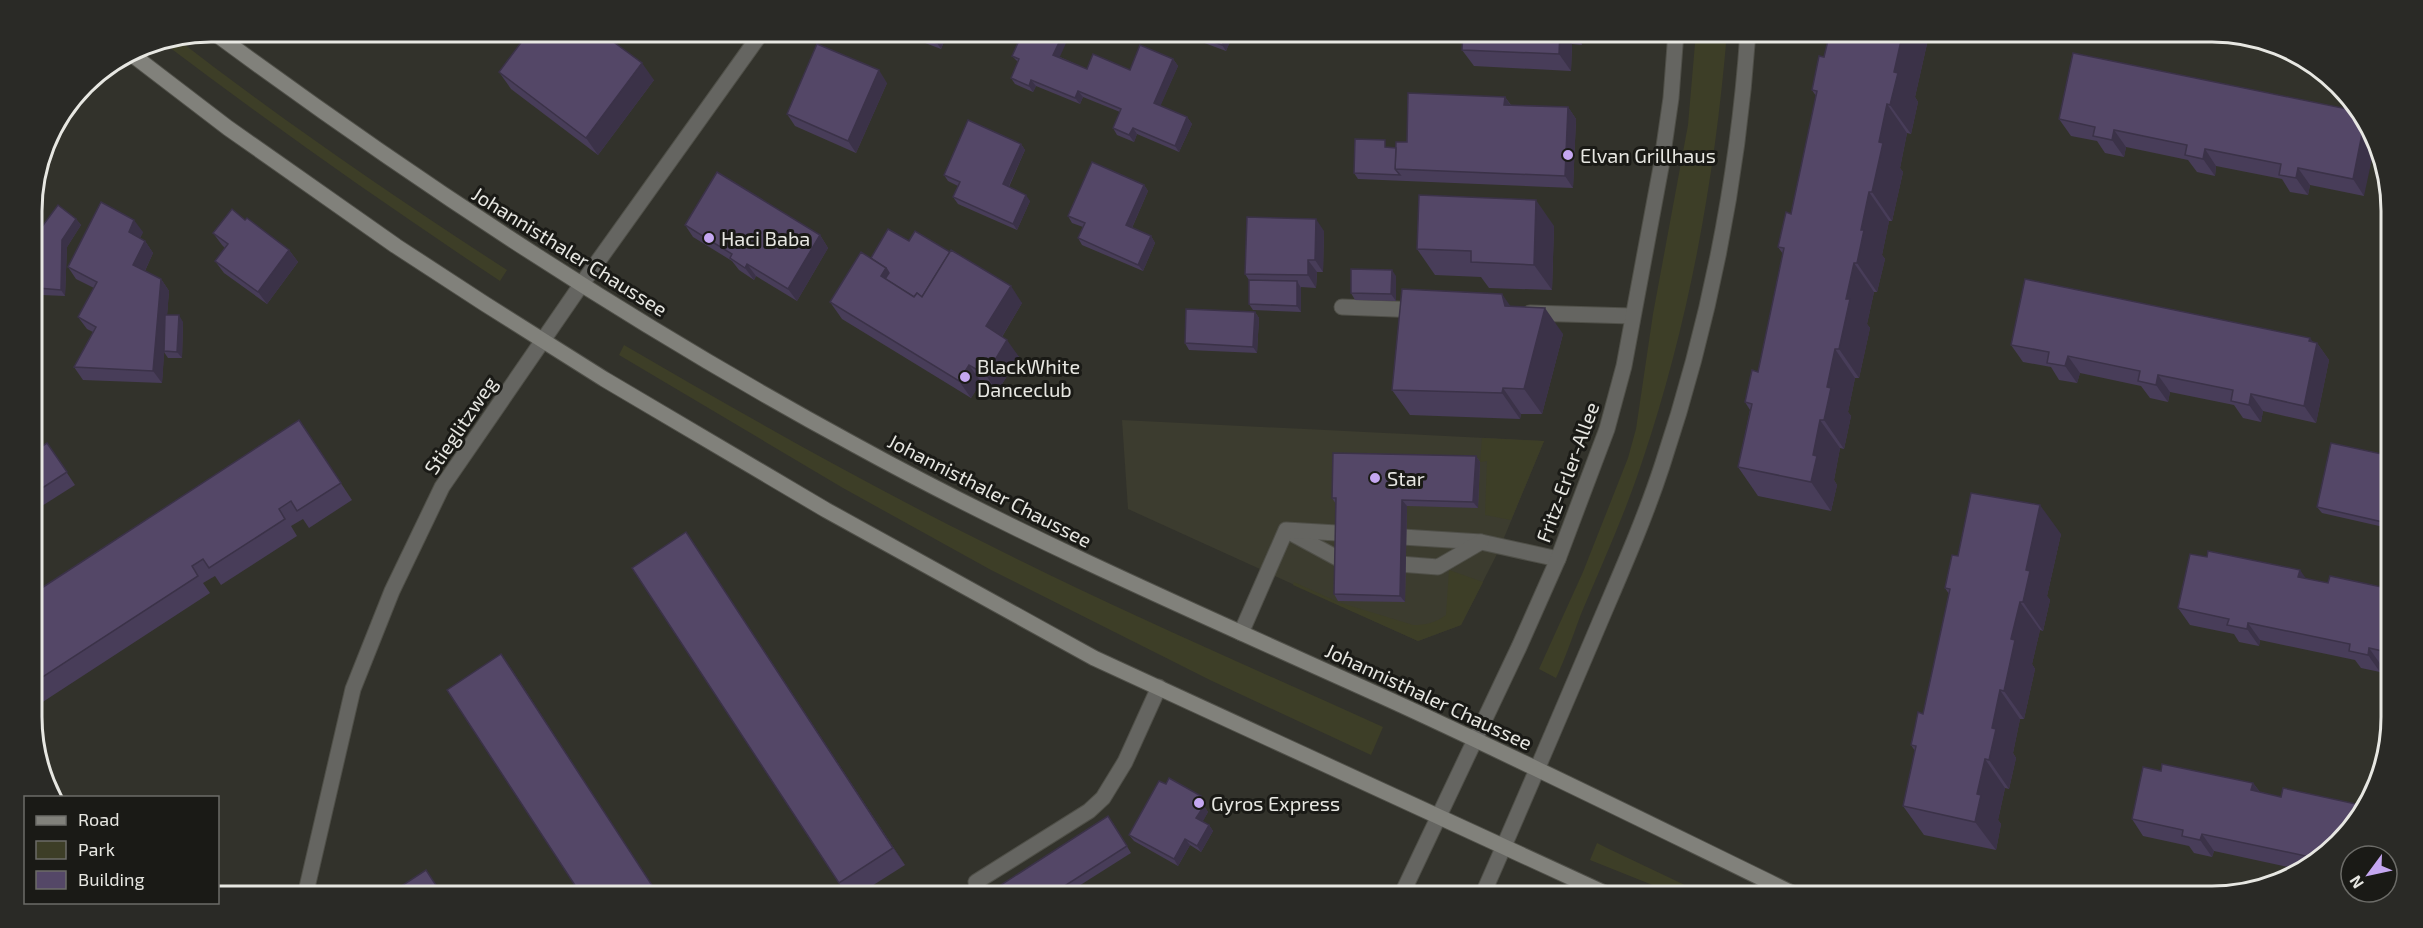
<svg xmlns="http://www.w3.org/2000/svg" width="2423" height="928" viewBox="0 0 2423 928" font-family="'Exo 2',sans-serif">
<style>
.built{fill:#3c3c2f}
.green{fill:#3d3e27}
.lines{fill:none;stroke-linecap:round;stroke-linejoin:round}
.service-casing{stroke:#4f4f48;stroke-width:17}
.minor-casing{stroke:#4f4f48;stroke-width:17}
.tertiary-casing{stroke:#4f4f48;stroke-width:17}
.secondary-casing{stroke:#4f4f48;stroke-width:17}
.service{stroke:#656561;stroke-width:15}
.minor{stroke:#656561;stroke-width:15}
.tertiary{stroke:#656561;stroke-width:15}
.secondary{stroke:#81817b;stroke-width:15}
.wall{fill:#483d59}
.shaded-wall{fill:#3b3248}
.building{fill:#544767;stroke:#3b3248;stroke-width:1.5}
.poi-dot{fill:#c5a7f1;stroke:#1a1a16;stroke-width:2}
.labels{text-anchor:middle;dominant-baseline:central;stroke-width:6;stroke-linejoin:round;paint-order:stroke}
.poi-label{font-size:20px;fill:#e7e7e2;stroke:#1a1a16;text-anchor:start}
.street-label{font-size:20px;fill:#e7e7e2;stroke:#1a1a16}
.rim{fill:none;stroke:#e7e7e2;stroke-width:3}
</style>
<rect width="100%" height="100%" fill="#32322b"/>
<!-- built -->
<polygon class="built" points="1122,420 1544,441 1499,550 1461,625 1418,641 1128,509"/>
<!-- green -->
<g class="green">
<path d="M1696 32H1727C1715 178 1689 323 1642 462 1625 514 1602 564 1581 614 1573 635 1566 657 1556 678L1539 669 1583 572 1628 458 1636 429 1653 314 1688 125Z"/>
<path d="M176 38C283 121 394 197 507 270L500 281C384 204 272 125 161 41Z"/>
<path d="M624 345C741 413 858 480 979 540 1111 607 1248 666 1383 727L1371 755 1210 680 991 570 843 488 619 355Z"/>
<polygon points="1482,438 1544,441 1511,520 1485,515 1487,461 1480,462"/>
<path d="M1449 570 1483 582 1461 625 1418 641 1293 585 1294 582 1338 602 1413 625C1426 625 1435 623 1446 615Z"/>
<polygon points="1597,843 1609,849 1708,896 1680,896 1590,860"/>
</g>
<g class="lines">
<defs>
<g id="service">
<polyline points="1342,307 1420,310"/>
<polyline points="1530,313 1632,316"/>
<polyline points="1291,533 1339,559 1353,561"/>
<polyline points="1387,536 1481,542 1558,559"/>
<polyline points="1386,563 1438,567 1481,542"/>
<polyline points="1241,633 1286,530 1354,534"/>
<polyline points="976,882 1089,811 1103,798 1125,762 1159,687"/>
</g>
<polyline id="minor" points="305,896 353,689 392,591 442,487 581,285 762,32"/>
<g id="tertiary">
<polyline points="1401,896 1519,647 1558,559 1607,429 1624,366 1661,167 1671,98 1676,32"/>
<path d="M1482 896C1520 810 1557 723 1594 636 1618 579 1643 524 1662 466 1709 325 1738 179 1748 32"/>
</g>
<g id="secondary">
<path d="M213 32C418 183 630 323 855 445 1028 540 1209 618 1388 699 1526 762 1662 830 1798 896"/>
<polyline points="130,53 228,128 396,246 485,304 604,379 826,510 1094,658 1611,896"/>
</g>
</defs>
<!-- service casing -->
<use href="#service" class="service-casing"/>
<!-- minor casing -->
<use href="#minor" class="minor-casing"/>
<!-- tertiary casing -->
<use href="#tertiary" class="tertiary-casing"/>
<!-- secondary casing -->
<use href="#secondary" class="secondary-casing"/>
<!-- service -->
<use href="#service" class="service"/>
<!-- minor -->
<use href="#minor" class="minor"/>
<!-- tertiary -->
<use href="#tertiary" class="tertiary"/>
<!-- secondary -->
<use href="#secondary" class="secondary"/>
</g>
<!-- wall -->
<g class="wall">
<polygon points="469,32 483,32 478,38"/>
<polygon points="896,32 948,32 941,49"/>
<polygon points="1175,32 1234,32 1226,51"/>
<polygon points="1463,32 1582,32 1582,45 1572,44 1571,71 1474,66 1462,50"/>
<polygon points="1903,32 1926,32 1929,35 1915,97 1918,102 1911,134 1907,133 1900,168 1903,172 1892,221 1889,221 1882,255 1885,259 1877,292 1874,292 1867,324 1870,328 1859,378 1855,378 1848,412 1851,416 1844,449 1840,448 1834,480 1837,485 1831,511 1758,496 1738,467 1750,410 1745,402 1758,372 1783,254 1778,247 1791,214 1816,96 1812,90"/>
<polygon points="1012,56 1060,57 1087,69 1130,70 1173,59 1178,66 1160,106 1187,117 1192,124 1179,152 1137,134 1134,142 1117,135 1113,128 1120,112 1083,97 1080,104 1036,86 1033,92 1015,84 1011,78 1018,62"/>
<polygon points="499,72 654,80 598,155 511,89"/>
<polygon points="887,83 856,153 795,126 787,114"/>
<polygon points="1505,97 1511,105 1568,107 1576,119 1573,188 1358,179 1354,173 1389,147 1396,148"/>
<polygon points="2357,111 2360,115 2364,196 2310,185 2308,195 2290,192 2282,179 2216,166 2215,176 2197,172 2188,160 2126,147 2124,157 2105,153 2097,141 2071,136 2059,119"/>
<polygon points="1021,144 1025,150 1009,187 1030,201 1017,230 958,204 953,197 958,186 948,181 944,175"/>
<polygon points="1144,185 1148,191 1132,228 1151,236 1155,243 1143,271 1082,245 1078,238 1083,227 1072,223 1068,216"/>
<polygon points="76,219 81,225 67,247 65,296 42,295 38,288"/>
<polygon points="245,220 289,250 298,262 267,304 224,273 215,261 225,248 222,245 213,233"/>
<polygon points="685,225 820,235 828,248 797,301 756,276 754,280 739,270 732,261 693,237"/>
<polygon points="1554,226 1552,290 1489,288 1481,277 1435,275 1417,249"/>
<polygon points="1324,231 1323,272 1317,272 1316,288 1301,287 1301,312 1253,310 1249,304 1249,280 1245,274"/>
<polygon points="143,232 140,238 145,241 153,253 145,271 161,279 169,291 167,315 183,322 182,358 168,358 164,352 162,383 83,380 74,367 93,332 87,329 78,317 94,288 76,279 68,267"/>
<polygon points="909,241 1022,303 1002,337 1019,357 997,392 981,382 971,398 842,319 830,302 871,258"/>
<polygon points="1396,276 1396,301 1355,300 1351,293"/>
<polygon points="1511,306 1563,334 1542,414 1521,414 1520,419 1410,415 1392,390"/>
<polygon points="1255,312 1259,318 1257,353 1189,350 1185,343"/>
<polygon points="2313,342 2317,343 2329,360 2316,423 2263,411 2261,422 2243,418 2234,405 2170,392 2168,402 2150,398 2141,386 2080,373 2077,383 2059,380 2051,367 2023,362 2011,345"/>
<polygon points="299,420 352,500 309,528 303,519 291,526 297,536 221,585 215,576 203,583 210,593 35,707 34,593"/>
<polygon points="47,443 75,485 34,511 33,452"/>
<polygon points="1476,456 1480,462 1478,508 1407,506 1405,602 1338,601 1334,594 1336,504 1332,498"/>
<polygon points="2391,456 2391,513 2388,528 2322,513 2317,507"/>
<polygon points="686,532 905,865 856,896 848,896 839,883"/>
<polygon points="2061,534 2047,596 2050,600 2043,631 2040,630 2032,664 2035,669 2024,719 2020,719 2013,753 2016,758 2009,789 2005,788 1998,820 2001,824 1996,850 1924,835 1903,806 1915,751 1911,745 1923,714 1949,594 1945,588 1958,556"/>
<polygon points="2306,579 2328,583 2391,589 2391,668 2381,665 2380,672 2361,668 2355,660 2260,640 2259,646 2239,642 2234,634 2190,625 2178,608"/>
<polygon points="2161,771 2253,783 2260,792 2281,797 2321,860 2302,870 2214,851 2212,857 2194,853 2189,846 2143,836 2132,819"/>
<polygon points="1166,784 1201,796 1206,802 1204,806 1208,812 1202,822 1209,825 1213,831 1201,852 1190,845 1178,866 1134,841 1129,835"/>
<polygon points="1113,823 1131,853 1063,896 993,896"/>
</g>
<!-- shaded-wall -->
<g class="shaded-wall">
<polygon points="474,32 483,32 478,38"/>
<polygon points="941,32 948,32 941,49 937,43"/>
<polygon points="1064,32 1071,32 1058,61 1053,55"/>
<polygon points="1227,32 1234,32 1226,51 1222,45"/>
<polygon points="1560,32 1564,32 1572,44 1571,71 1559,54"/>
<polygon points="1573,32 1582,32 1582,45"/>
<polygon points="1903,32 1926,32 1929,35 1915,97 1918,102 1911,134 1890,105 1894,72"/>
<polygon points="1173,59 1178,66 1159,109 1154,103"/>
<polygon points="642,63 654,80 598,155 586,138"/>
<polygon points="879,70 887,83 856,153 848,141"/>
<polygon points="1031,80 1036,86 1033,92 1029,86"/>
<polygon points="1078,91 1083,97 1080,104 1075,98"/>
<polygon points="1505,97 1513,109 1504,105"/>
<polygon points="1887,104 1907,133 1900,168 1903,172 1892,221 1872,192 1879,142"/>
<polygon points="1568,107 1576,119 1573,188 1565,176"/>
<polygon points="2357,111 2364,121 2365,119 2373,132 2376,140 2364,196 2353,179"/>
<polygon points="1187,117 1192,124 1179,152 1175,146"/>
<polygon points="1133,128 1137,134 1134,142 1129,135"/>
<polygon points="2114,130 2126,147 2124,157 2112,140"/>
<polygon points="1021,144 1025,150 1007,190 1003,184"/>
<polygon points="2205,149 2216,166 2215,176 2203,159"/>
<polygon points="2298,168 2310,185 2308,195 2296,178"/>
<polygon points="1144,185 1148,191 1130,232 1126,225"/>
<polygon points="1869,192 1889,221 1882,255 1885,259 1877,292 1857,263 1861,230"/>
<polygon points="1026,195 1030,201 1017,230 1013,224"/>
<polygon points="1536,200 1554,226 1552,290 1534,265"/>
<polygon points="76,219 81,225 67,247 65,296 61,290 62,240"/>
<polygon points="1316,219 1324,231 1323,272 1315,260"/>
<polygon points="134,220 143,232 137,244 129,232"/>
<polygon points="820,235 828,248 797,301 788,289"/>
<polygon points="1151,236 1155,243 1143,271 1138,265"/>
<polygon points="145,241 153,253 142,277 133,265"/>
<polygon points="289,250 298,262 267,304 258,292"/>
<polygon points="1308,260 1317,272 1316,288 1308,275"/>
<polygon points="1854,263 1874,292 1867,324 1870,328 1859,378 1839,349 1846,299"/>
<polygon points="747,264 756,276 754,280 745,268"/>
<polygon points="886,268 897,285 881,276"/>
<polygon points="1392,270 1396,276 1396,301 1391,294"/>
<polygon points="161,279 169,291 162,383 153,371"/>
<polygon points="1297,281 1301,288 1301,312 1297,306"/>
<polygon points="1011,286 1022,303 998,343 986,326"/>
<polygon points="1502,294 1520,320 1505,306"/>
<polygon points="1545,308 1563,334 1542,414 1524,389"/>
<polygon points="1255,312 1259,318 1257,353 1253,347"/>
<polygon points="179,315 183,322 182,358 177,352"/>
<polygon points="2310,338 2317,347 2317,343 2329,360 2316,423 2304,406"/>
<polygon points="1007,340 1019,357 997,392 986,375"/>
<polygon points="1835,349 1855,378 1848,412 1851,416 1844,449 1824,420 1827,387"/>
<polygon points="2068,356 2080,373 2077,383 2065,366"/>
<polygon points="969,365 981,382 971,398 959,381"/>
<polygon points="2158,375 2170,392 2168,402 2156,385"/>
<polygon points="1503,388 1521,414 1520,419 1502,393"/>
<polygon points="2251,394 2263,411 2261,422 2249,405"/>
<polygon points="1820,420 1840,448 1834,480 1837,485 1831,511 1811,482 1813,455"/>
<polygon points="1476,456 1480,462 1478,508 1473,502"/>
<polygon points="2391,488 2391,513 2388,528 2383,522"/>
<polygon points="1402,500 1407,506 1405,602 1400,596"/>
<polygon points="2040,505 2061,534 2047,596 2050,600 2043,631 2023,602 2026,570"/>
<polygon points="686,532 697,549 905,865 893,848"/>
<polygon points="2300,570 2312,587 2298,577"/>
<polygon points="2020,602 2040,630 2032,664 2035,669 2024,719 2004,691 2011,639"/>
<polygon points="2248,623 2260,640 2259,646 2247,629"/>
<polygon points="2369,648 2381,665 2380,672 2368,655"/>
<polygon points="501,654 513,671 659,896"/>
<polygon points="2000,690 2020,719 2013,753 2016,758 2009,789 1989,760 1992,728"/>
<polygon points="1985,759 2005,788 1998,820 2001,824 1996,850 1975,822 1977,794"/>
<polygon points="2253,783 2265,799 2251,790"/>
<polygon points="1201,796 1206,802 1204,806 1208,812 1201,825 1196,818 1198,802"/>
<polygon points="1209,825 1213,831 1201,852 1197,846"/>
<polygon points="2202,834 2214,851 2212,857 2200,840"/>
<polygon points="1185,839 1190,845 1178,866 1174,859"/>
</g>
<!-- building -->
<g class="building">
<polygon points="529,32 600,32 642,63 586,138 499,72"/>
<polygon points="908,32 941,32 937,43"/>
<polygon points="1023,32 1064,32 1053,55 1087,69 1093,54 1130,70 1140,45 1173,59 1154,103 1187,117 1175,146 1133,128 1129,135 1113,128 1121,109 1078,91 1075,98 1031,80 1029,86 1011,78 1019,59 1012,56"/>
<polygon points="1187,32 1227,32 1222,45"/>
<polygon points="1463,32 1560,32 1559,54 1462,50"/>
<polygon points="1830,32 1903,32 1894,72 1898,73 1890,105 1887,104 1879,142 1883,143 1872,192 1869,192 1861,230 1864,230 1857,263 1854,263 1846,299 1850,299 1839,349 1835,349 1827,387 1831,388 1824,420 1820,420 1813,455 1817,456 1811,482 1738,467 1752,404 1745,402 1752,370 1758,372 1784,248 1778,247 1786,212 1791,214 1817,91 1812,90 1819,56 1824,57"/>
<polygon points="817,44 879,70 848,141 787,114"/>
<polygon points="2073,53 2357,111 2357,114 2362,115 2365,119 2353,179 2298,168 2296,178 2279,175 2281,164 2205,149 2203,159 2185,155 2187,145 2114,130 2112,140 2093,136 2095,127 2059,119"/>
<polygon points="1408,93 1505,97 1504,105 1568,107 1565,176 1395,169 1396,142 1407,142"/>
<polygon points="968,120 1021,144 1003,184 1026,195 1013,224 953,197 960,182 944,175"/>
<polygon points="1355,139 1385,140 1385,147 1396,148 1395,169 1400,175 1354,173"/>
<polygon points="1092,162 1144,185 1126,225 1151,236 1138,265 1078,238 1085,223 1068,216"/>
<polygon points="717,172 820,235 788,289 747,264 745,268 730,258 732,254 685,225"/>
<polygon points="1419,195 1536,200 1534,265 1471,262 1471,251 1417,249"/>
<polygon points="101,202 134,220 129,232 145,241 133,265 161,279 153,371 74,367 96,327 78,317 97,282 68,267"/>
<polygon points="58,205 76,219 62,240 61,290 38,288 41,228"/>
<polygon points="232,209 245,220 247,218 289,250 258,292 215,261 228,244 213,233"/>
<polygon points="1247,217 1316,219 1315,260 1308,260 1308,275 1245,274"/>
<polygon points="888,229 909,241 915,231 950,252 922,297 917,293 914,297 885,279 889,273 886,268 871,258"/>
<polygon points="951,250 1011,286 986,326 1007,340 986,375 969,365 959,381 830,302 861,252 886,268 881,276 914,297 917,293 922,297"/>
<polygon points="1351,269 1392,270 1391,294 1351,293"/>
<polygon points="2025,279 2310,338 2309,341 2317,343 2304,406 2251,394 2249,405 2231,401 2233,390 2158,375 2156,385 2138,381 2140,371 2068,356 2065,366 2047,363 2049,352 2011,345"/>
<polygon points="1249,280 1297,281 1297,306 1249,304"/>
<polygon points="1402,289 1502,294 1505,306 1545,308 1524,389 1503,388 1502,393 1392,390"/>
<polygon points="1186,309 1255,312 1253,347 1185,343"/>
<polygon points="165,315 179,315 177,352 164,351"/>
<polygon points="299,420 341,483 297,511 291,501 279,509 285,519 209,568 203,559 192,566 198,576 35,682 34,593"/>
<polygon points="47,443 67,472 33,494 33,452"/>
<polygon points="2331,443 2391,456 2391,488 2383,522 2317,507"/>
<polygon points="1333,453 1476,456 1473,502 1402,500 1400,596 1334,594 1336,498 1332,498"/>
<polygon points="1971,493 2040,505 2026,570 2030,571 2023,602 2020,602 2011,639 2015,640 2004,691 2000,690 1992,728 1996,729 1989,760 1985,759 1977,794 1981,795 1975,822 1903,806 1916,746 1911,745 1915,727 1918,712 1923,714 1950,589 1945,588 1952,555 1958,556"/>
<polygon points="686,532 893,848 839,883 632,568"/>
<polygon points="2208,551 2300,570 2298,577 2328,583 2330,576 2391,589 2391,653 2369,648 2368,655 2349,651 2350,644 2248,623 2247,629 2227,625 2229,619 2178,608 2190,554 2207,557"/>
<polygon points="501,654 659,896 582,896 447,690"/>
<polygon points="2162,764 2253,783 2251,790 2281,797 2283,788 2365,806 2355,826 2321,860 2313,864 2305,862 2306,856 2202,834 2200,840 2182,836 2183,830 2132,819 2143,767 2161,771"/>
<polygon points="1169,778 1201,796 1198,802 1204,806 1196,818 1209,825 1197,846 1185,839 1174,859 1129,835 1159,781 1166,784"/>
<polygon points="1108,816 1127,846 1049,896 993,896 990,892"/>
<polygon points="426,870 443,896 386,896"/>
</g>
<!-- markers -->
<g class="poi-dot">
<circle cx="1568" cy="155" r="6"/>
<circle cx="709" cy="238" r="6"/>
<circle cx="965" cy="377" r="6"/>
<circle cx="1375" cy="478" r="6"/>
<circle cx="1199" cy="803" r="6"/>
</g>
<g class="labels">
<!-- poi labels -->
<g class="poi-label">
<text x="1580" y="155">Elvan Grillhaus</text>
<text x="721" y="238">Haci Baba</text>
<text x="977" y="366">BlackWhite<tspan x="977" dy="23">Danceclub</tspan></text>
<text x="1387" y="478">Star</text>
<text x="1211" y="803">Gyros Express</text>
</g>
<!-- street labels -->
<g class="street-label">
<text transform="translate(570 251) rotate(32)">Johannisthaler Chaussee</text>
<text transform="translate(460 425) rotate(-56)">Stieglitzweg</text>
<text transform="translate(1567 472) rotate(-70)">Fritz-Erler-Allee</text>
<text transform="translate(990 490) rotate(27)">Johannisthaler Chaussee</text>
<text transform="translate(1429 696) rotate(25)">Johannisthaler Chaussee</text>
</g>
</g>
<!-- crop -->
<path d="M0 0H2423V928H0ZM211 42H2212A169 169 0 0 1 2381 211V717A169 169 0 0 1 2212 886H211A169 169 0 0 1 42 717V211A169 169 0 0 1 211 42Z" fill="#2a2a26" fill-rule="evenodd"/>
<path class="rim" d="M211 42H2212A169 169 0 0 1 2381 211V717A169 169 0 0 1 2212 886H211A169 169 0 0 1 42 717V211A169 169 0 0 1 211 42Z"/>
<!-- legend -->
<rect x="24" y="796" width="195" height="108" fill="#1a1a16" stroke="#6c6c68" stroke-width="1.5"/>
<rect x="36" y="816" width="30" height="9" fill="#81817b" stroke="#6c6c68" stroke-width="1.5"/>
<text x="78" y="826" font-size="18" fill="#e7e7e2">Road</text>
<rect x="36" y="841" width="30" height="18" fill="#3d3e27" stroke="#6c6c68" stroke-width="1.5"/>
<text x="78" y="856" font-size="18" fill="#e7e7e2">Park</text>
<rect x="36" y="871" width="30" height="18" fill="#544767" stroke="#6c6c68" stroke-width="1.5"/>
<text x="78" y="886" font-size="18" fill="#e7e7e2">Building</text>
<!-- north arrow -->
<g transform="translate(2369 874) rotate(237)"><circle r="28" fill="#1a1a16" stroke="#6c6c68" stroke-width="1.5"/>
<path d="M0-4.5L10 22L0 15L-10 22Z" fill="#c5a7f1"/>
<text y="-9" font-size="16" font-weight="bold" text-anchor="middle" fill="#e7e7e2">N</text>
</g>
</svg>
